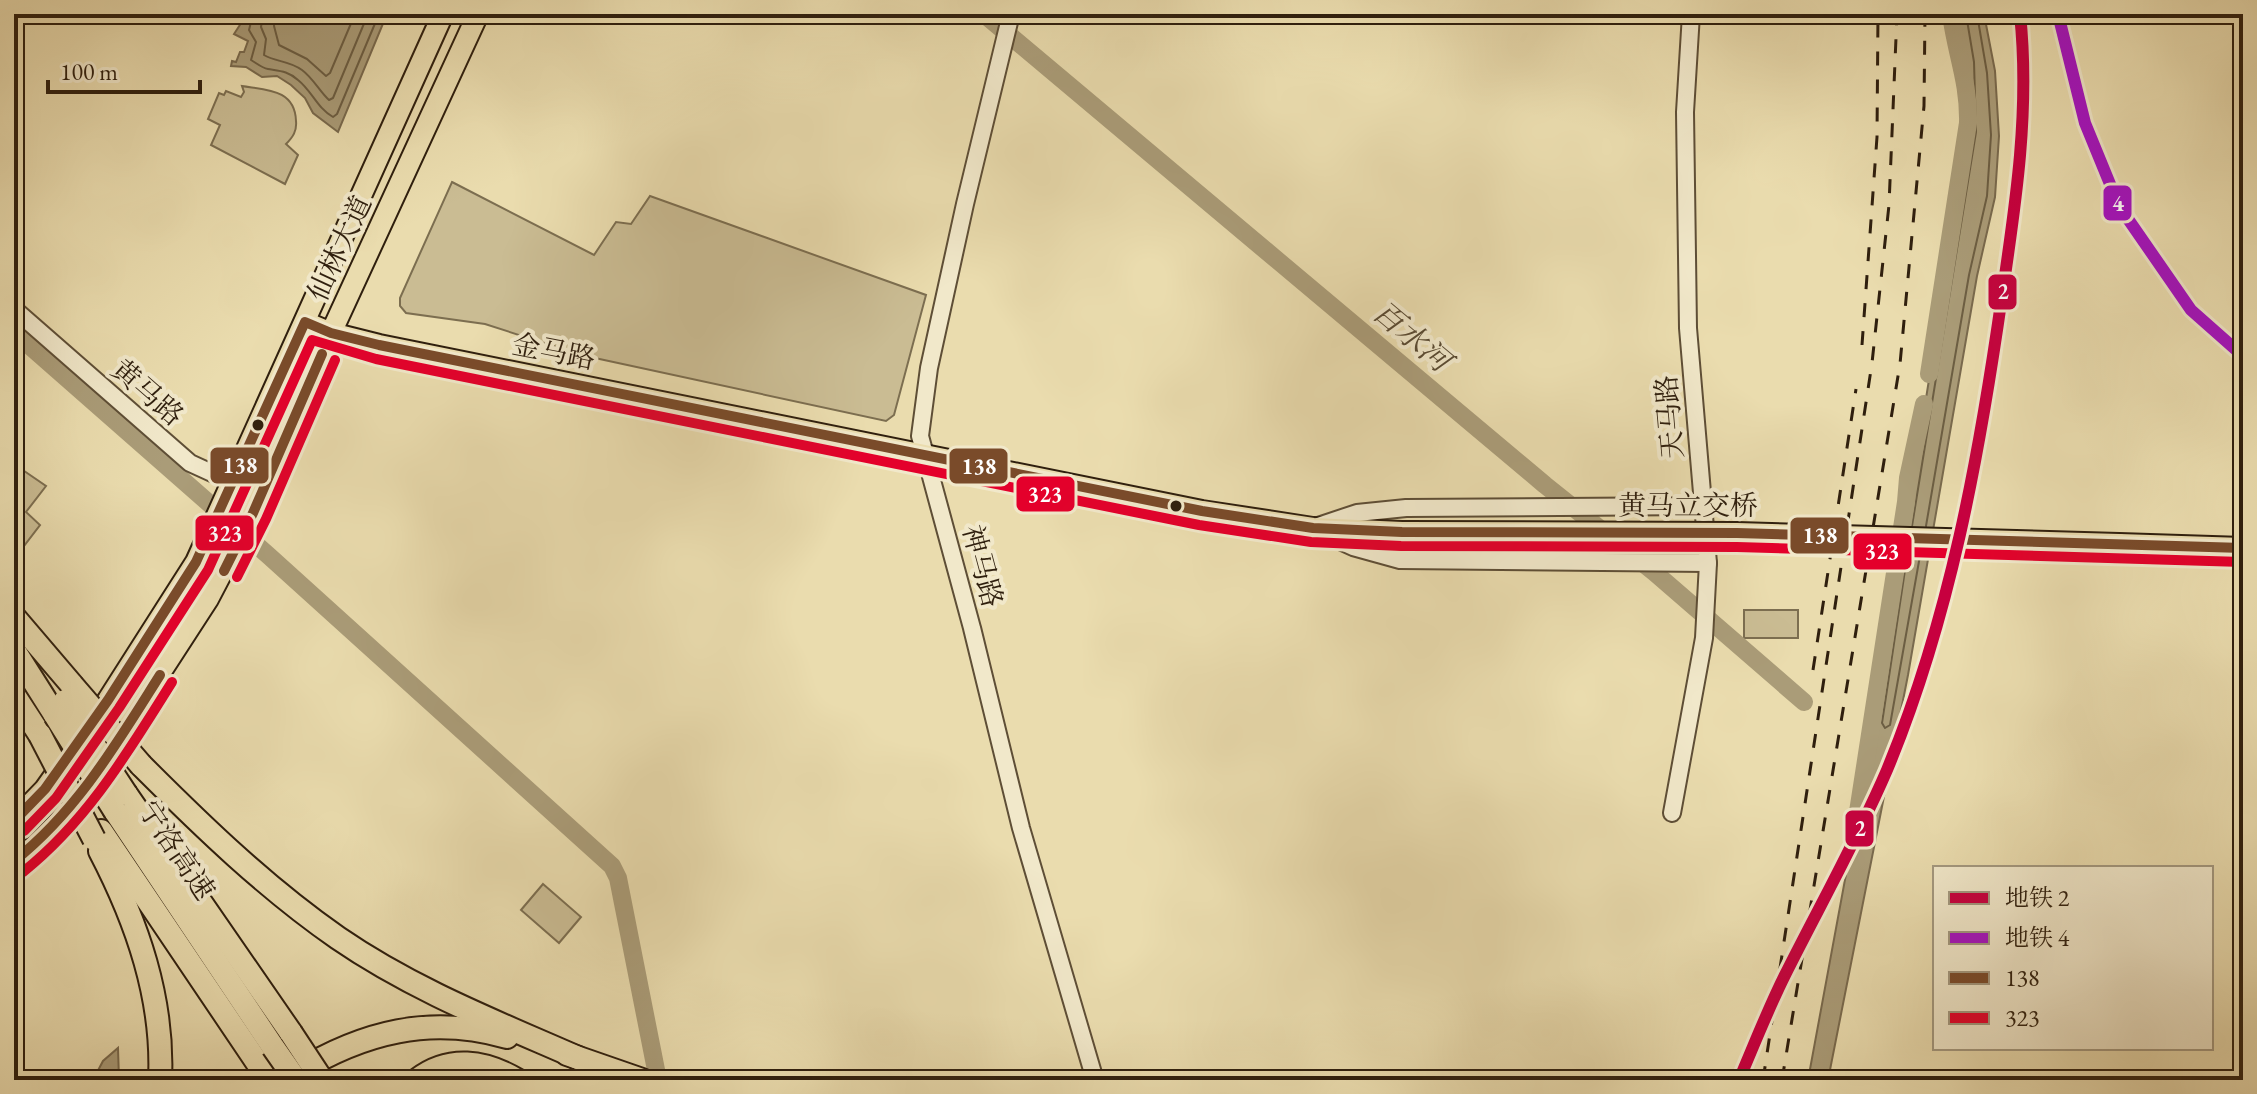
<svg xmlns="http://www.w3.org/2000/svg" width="2257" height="1094" viewBox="0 0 2257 1094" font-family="'EB Garamond','Noto Serif SC',serif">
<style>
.green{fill:#cabc93;stroke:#7c6e50;stroke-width:2}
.water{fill:#aa9c78;stroke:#796a4e;stroke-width:2}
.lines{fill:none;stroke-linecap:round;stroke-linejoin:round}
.shore{stroke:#6c5e43;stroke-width:2}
.river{stroke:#aa9c78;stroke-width:18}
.minor-casing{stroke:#5e4e36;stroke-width:20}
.major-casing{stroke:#2f1f0e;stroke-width:24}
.highway-casing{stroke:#2f1f0e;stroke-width:26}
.minor{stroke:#f1e8ca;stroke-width:16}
.major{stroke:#eadcae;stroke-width:20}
.highway{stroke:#eadcae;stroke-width:22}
.rail{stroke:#2f1f0e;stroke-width:3;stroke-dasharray:14 14;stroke-linecap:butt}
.major-bridge-casing{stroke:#2f1f0e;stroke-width:24;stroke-linecap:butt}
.highway-bridge-casing{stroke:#2f1f0e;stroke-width:26;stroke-linecap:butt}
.major-bridge{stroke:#eadcae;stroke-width:20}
.highway-bridge{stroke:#eadcae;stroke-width:22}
.bus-1-casing{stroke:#f1e8ca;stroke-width:16}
.bus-2-casing{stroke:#f1e8ca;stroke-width:16}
.bus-1{stroke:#7a4b2a;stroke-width:10}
.bus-2{stroke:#e4002b;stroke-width:10}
.metro-1-casing{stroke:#f1e8ca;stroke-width:18}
.metro-2-casing{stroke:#f1e8ca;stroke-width:18}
.metro-1{stroke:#c7003f;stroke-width:12}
.metro-2{stroke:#a513c0;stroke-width:12}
.bus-dot{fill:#2f1f0e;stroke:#f1e8ca;stroke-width:3}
.labels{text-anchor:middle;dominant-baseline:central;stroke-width:8;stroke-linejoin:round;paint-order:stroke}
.street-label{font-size:28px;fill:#2f1f0e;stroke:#f1e8ca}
.water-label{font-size:30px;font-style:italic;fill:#5a4b33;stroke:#f1e8ca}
.line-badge{stroke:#f1e8ca;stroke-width:3}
.badge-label{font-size:22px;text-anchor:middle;font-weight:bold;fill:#fff}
</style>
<rect width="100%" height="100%" fill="#eadcae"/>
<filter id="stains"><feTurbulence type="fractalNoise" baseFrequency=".0025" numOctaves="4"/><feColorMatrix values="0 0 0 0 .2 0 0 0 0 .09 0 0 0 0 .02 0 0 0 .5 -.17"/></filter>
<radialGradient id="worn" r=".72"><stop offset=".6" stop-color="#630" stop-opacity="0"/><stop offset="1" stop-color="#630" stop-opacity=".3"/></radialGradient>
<!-- green -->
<g class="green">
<path d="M242 86C266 90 295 89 296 121 297 131 293 137 286 144L298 155 285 184 211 145 220 125 208 119 219 93 224 95 226 91 241 97 244 92Z"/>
<polygon points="452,182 594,255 616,222 631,224 650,196 926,295 894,415 886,421 581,355 485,324 406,313 400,306 400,298"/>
<polygon points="14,464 46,486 26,512 40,525 14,559"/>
<rect x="1744" y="610" width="54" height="28"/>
<polygon points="543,884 581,917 559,943 521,910"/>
</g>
<!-- water -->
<g class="water">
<polygon points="247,14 387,14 338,132 313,113 305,98 291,85 277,76 262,77 246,67 231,66 232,61 236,62 240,52 244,52 248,41 234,34"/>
<polygon points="1958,14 1984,14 1995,71 1999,136 1995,197 1977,276 1908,675 1828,1080 1808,1080 1873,728 1969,131 1966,62"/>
<polygon points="118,1048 119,1080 93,1080 103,1061"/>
</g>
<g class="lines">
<!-- shore -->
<g class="shore">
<path d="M253 14 249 30 256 42 251 60C256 63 262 68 268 69 280 71 288 71 298 80 312 91 317 108 333 117L337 114 379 14"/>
<path d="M263 14 261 27 266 39 264 55C275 62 288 60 302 70 313 78 320 92 329 100L333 98 368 14"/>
<polyline points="275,14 274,26 279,45 307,59 326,76 330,73 355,14"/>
<polyline points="1912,526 1976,132 1974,62 1966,14"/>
<polyline points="1926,526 1969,275 1987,196 1991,135 1987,73 1977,14"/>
<polyline points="1908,550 1882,723 1885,728 1890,725 1921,550"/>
</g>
<!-- river -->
<g class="river">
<polyline points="984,14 1545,485 1654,572 1804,702"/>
<polyline points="14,332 269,556 612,866 618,878 658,1080"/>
<path d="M1929 374 1968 123C1969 81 1956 54 1951 14"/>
<polyline points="1858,812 1906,502 1908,478 1924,404"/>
</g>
<defs>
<g id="minor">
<polyline points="1011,14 965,204 929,368 920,436 972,628 1021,828 1095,1080"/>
<polyline points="14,309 190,463 260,495"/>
<polyline points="1318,526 1357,513 1406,508 1704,506"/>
<polyline points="1318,531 1353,547 1400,560 1708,563"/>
<polyline points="1672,813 1704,638 1708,563 1688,328 1685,112 1691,14"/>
</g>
<g id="major">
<polyline points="305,322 331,333 379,345 1202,511 1313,528 1402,532"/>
<polyline points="2119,544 2243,548"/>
<polyline points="14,821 45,789 108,700 196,562 443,14"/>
<polyline points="14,861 34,847 58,823 90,781 208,599 253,513 331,333 478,14"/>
</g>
<g id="highway">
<polyline points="14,617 72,685"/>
<polyline points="14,650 55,715"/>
<polyline points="14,695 40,735"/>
<path d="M141 765C203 827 266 888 338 938 412 989 496 1022 578 1058"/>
<polyline points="126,794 291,1033"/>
<polyline points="115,811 273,1047"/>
<polyline points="101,831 269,1080"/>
<path d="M100 851C137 922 164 999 160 1080"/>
<polyline points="567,1054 642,1080"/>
<path d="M296 1073C363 1032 430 1015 507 1037"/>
<path d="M417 1080C449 1055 485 1061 517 1080"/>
</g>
</defs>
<!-- minor casing -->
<use href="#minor" class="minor-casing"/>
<!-- major casing -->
<use href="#major" class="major-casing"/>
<!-- highway casing -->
<use href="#highway" class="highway-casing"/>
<!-- minor -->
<use href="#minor" class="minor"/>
<!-- major -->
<use href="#major" class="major"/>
<!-- highway -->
<use href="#highway" class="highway"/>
<!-- rail -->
<g class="rail">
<polyline points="1862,345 1877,137 1878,14"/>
<polyline points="1813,670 1856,389"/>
<polyline points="1763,1080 1872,363 1889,205 1897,14"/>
<polyline points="1782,1080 1900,364 1924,106 1925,14"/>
</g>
<defs>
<polyline id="major-bridge" points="1402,532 1737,533 2119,544"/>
<g id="highway-bridge">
<polyline points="72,685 141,765"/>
<polyline points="65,701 126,794"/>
<polyline points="55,715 115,811"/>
<polyline points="40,735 94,839"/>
<polyline points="291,1033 322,1080"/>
<polyline points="273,1047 296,1080"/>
</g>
</defs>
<!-- major-bridge casing -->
<use href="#major-bridge" class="major-bridge-casing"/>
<!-- highway-bridge casing -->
<use href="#highway-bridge" class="highway-bridge-casing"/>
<!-- major-bridge -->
<use href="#major-bridge" class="major-bridge"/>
<!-- highway-bridge -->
<use href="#highway-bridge" class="highway-bridge"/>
<defs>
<g id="bus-1">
<polyline points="224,571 253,513 322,354"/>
<polyline points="14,821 45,789 108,700 196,562 305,322 331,333 379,345 1202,511 1313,528 1402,532 1737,533 2243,548"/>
<path d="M14 861C78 810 117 743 160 675"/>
</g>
<g id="bus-2">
<polyline points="237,577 266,519 335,360"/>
<polyline points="24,831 56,798 119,708 208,570 312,340 376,359 1199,525 1311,542 1401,546 1737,547 2243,562"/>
<path d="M23 872C88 820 128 752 172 682"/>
</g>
</defs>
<!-- bus-1 casing -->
<use href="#bus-1" class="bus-1-casing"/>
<!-- bus-2 casing -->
<use href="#bus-2" class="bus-2-casing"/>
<!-- bus-1 -->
<use href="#bus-1" class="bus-1"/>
<!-- bus-2 -->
<use href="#bus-2" class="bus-2"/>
<defs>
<path id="metro-1" d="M1739 1080C1754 1045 1768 1009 1785 975 1819 907 1857 840 1887 770 1950 618 1979 457 2002 296 2016 202 2030 109 2020 14"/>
<polyline id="metro-2" points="2058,14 2085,123 2119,206 2191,310 2243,356"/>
</defs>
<!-- metro-1 casing -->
<use href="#metro-1" class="metro-1-casing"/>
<!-- metro-2 casing -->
<use href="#metro-2" class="metro-2-casing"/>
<!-- metro-1 -->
<use href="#metro-1" class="metro-1"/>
<!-- metro-2 -->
<use href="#metro-2" class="metro-2"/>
</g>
<!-- markers -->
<g class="bus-dot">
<circle cx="258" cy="425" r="7"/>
<circle cx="1176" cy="506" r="7"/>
</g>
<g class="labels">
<!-- street labels -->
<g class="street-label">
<text transform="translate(339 248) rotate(-65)">仙林大道</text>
<text transform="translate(554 351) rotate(11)">金马路</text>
<text transform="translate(148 392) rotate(41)">黄马路</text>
<text transform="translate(1669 417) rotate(-95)">天马路</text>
<text x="1688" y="505">黄马立交桥</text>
<text transform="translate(983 566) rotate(75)">神马路</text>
<text transform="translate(177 850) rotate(56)">宁洛高速</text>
</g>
<!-- water labels -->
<g class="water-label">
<text transform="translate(1412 336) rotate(40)">百水河</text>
</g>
</g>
<g class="line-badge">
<rect x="2102" y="184" width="31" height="38" rx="8" fill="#a513c0"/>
<rect x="1987" y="273" width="31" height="38" rx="8" fill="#c7003f"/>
<rect x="209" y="446" width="61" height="39" rx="8" fill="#7a4b2a"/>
<rect x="948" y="447" width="61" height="38" rx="8" fill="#7a4b2a"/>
<rect x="1015" y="475" width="61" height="38" rx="8" fill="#e4002b"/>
<rect x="194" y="514" width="61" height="38" rx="8" fill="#e4002b"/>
<rect x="1789" y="516" width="61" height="39" rx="8" fill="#7a4b2a"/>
<rect x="1852" y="532" width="61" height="39" rx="8" fill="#e4002b"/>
<rect x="1844" y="809" width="31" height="39" rx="8" fill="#c7003f"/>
</g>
<g class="badge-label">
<text x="2118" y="211">4</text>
<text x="2003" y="299">2</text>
<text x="240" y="473">138</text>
<text x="979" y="474">138</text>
<text x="1045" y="502">323</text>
<text x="225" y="541">323</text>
<text x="1820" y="543">138</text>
<text x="1882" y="559">323</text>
<text x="1860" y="836">2</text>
</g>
<!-- margin -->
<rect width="2257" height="1094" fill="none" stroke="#eadcae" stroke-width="48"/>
<rect x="16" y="16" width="2225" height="1062" fill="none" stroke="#2f1f0e" stroke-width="4"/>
<rect x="24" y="24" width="2209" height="1046" fill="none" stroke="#2f1f0e" stroke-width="2"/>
<!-- legend -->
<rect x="1933" y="866" width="280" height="184" fill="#f1e8ca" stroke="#a3987f" stroke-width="2"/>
<rect x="1949" y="892" width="40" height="12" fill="#c7003f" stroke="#a3987f" stroke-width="2"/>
<text x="2005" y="906" font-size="24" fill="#2f1f0e">地铁 2</text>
<rect x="1949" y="932" width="40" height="12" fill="#a513c0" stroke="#a3987f" stroke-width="2"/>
<text x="2005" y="946" font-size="24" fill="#2f1f0e">地铁 4</text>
<rect x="1949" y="972" width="40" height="12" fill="#7a4b2a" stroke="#a3987f" stroke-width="2"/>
<text x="2005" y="986" font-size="24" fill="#2f1f0e">138</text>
<rect x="1949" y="1012" width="40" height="12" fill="#e4002b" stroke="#a3987f" stroke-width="2"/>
<text x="2005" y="1026" font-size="24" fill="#2f1f0e">323</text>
<!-- scale -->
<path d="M48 80v12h152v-12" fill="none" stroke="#2f1f0e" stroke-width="4"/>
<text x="60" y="80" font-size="24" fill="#2f1f0e" stroke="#f1e8ca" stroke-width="6" paint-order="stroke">100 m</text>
<rect width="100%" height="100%" filter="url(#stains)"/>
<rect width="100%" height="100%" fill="url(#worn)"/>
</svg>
